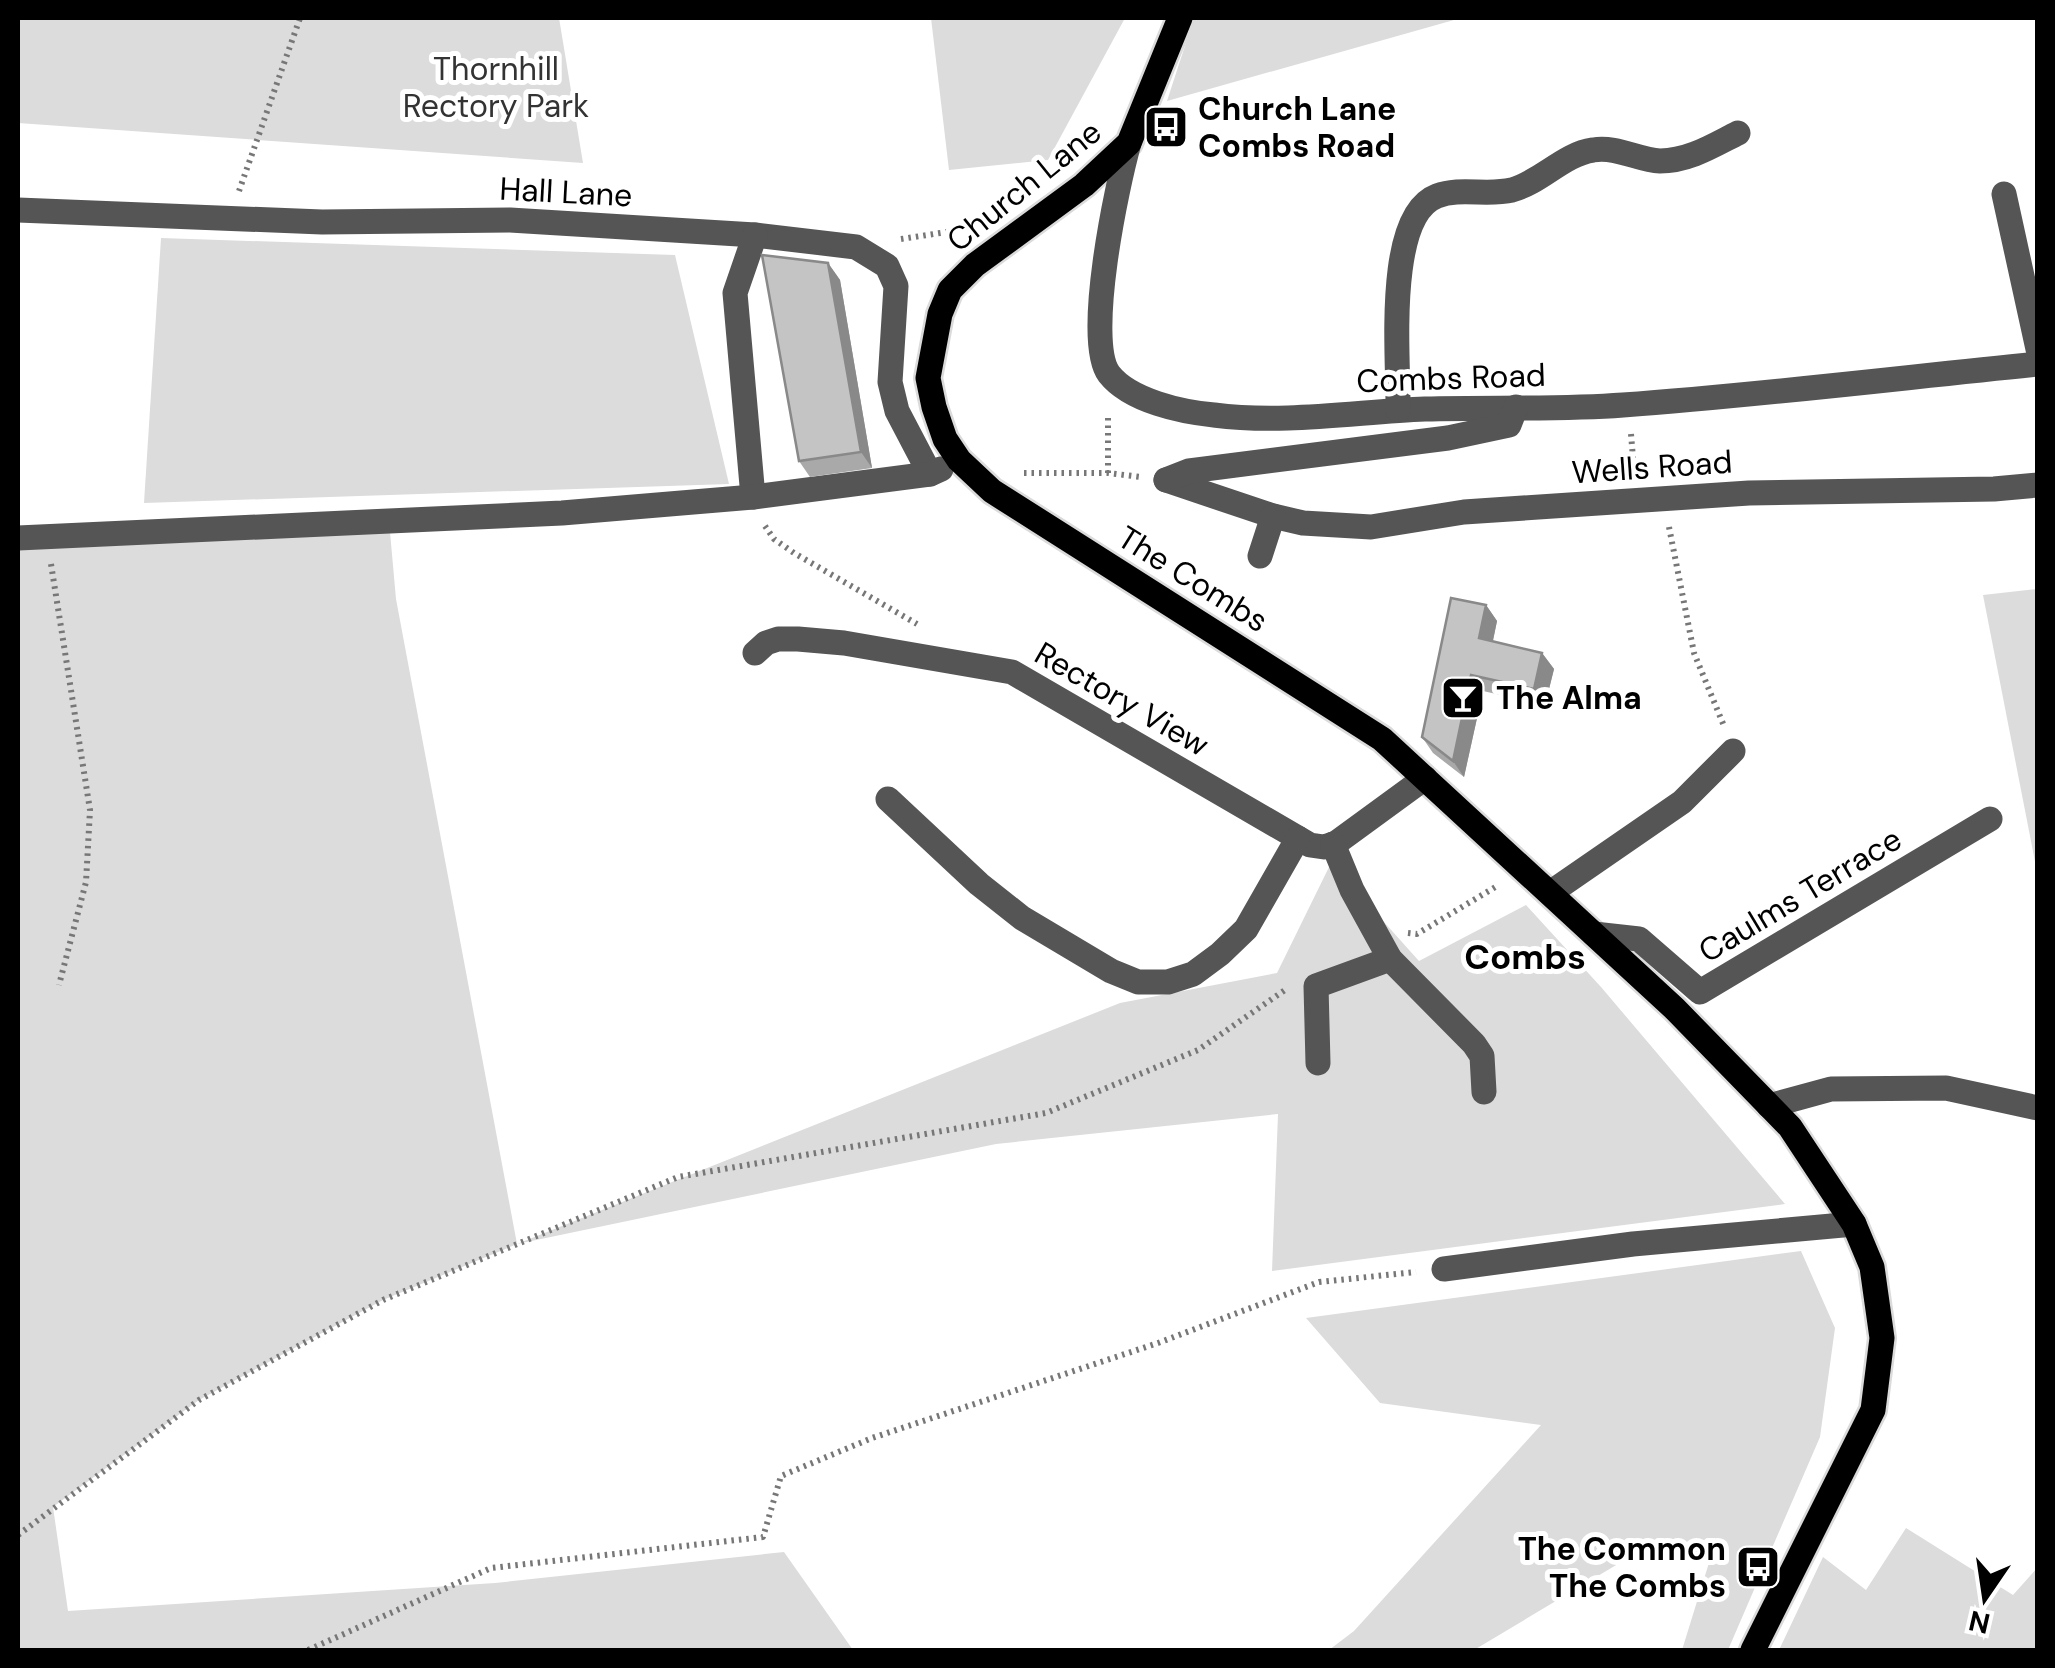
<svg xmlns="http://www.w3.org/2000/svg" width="2055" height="1668" viewBox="0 0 2055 1668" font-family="'DM Sans',sans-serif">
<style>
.green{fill:#dcdcdc}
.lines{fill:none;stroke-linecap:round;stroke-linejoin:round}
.major-casing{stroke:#dbdbdb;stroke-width:30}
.path{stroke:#777;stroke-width:6;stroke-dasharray:2.5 5;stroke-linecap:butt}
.minor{stroke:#555;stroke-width:25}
.major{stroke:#000;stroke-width:25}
.wall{fill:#a9a9a9}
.shaded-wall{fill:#898989}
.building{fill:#c4c4c4;stroke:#898989;stroke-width:2.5}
.labels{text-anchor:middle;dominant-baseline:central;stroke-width:10;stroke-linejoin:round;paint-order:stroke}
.park-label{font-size:32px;fill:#333;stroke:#fff}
.poi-label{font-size:32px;font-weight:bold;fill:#000;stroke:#fff;text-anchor:start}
.street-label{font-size:32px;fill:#000;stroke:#fff}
.neighbourhood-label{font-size:35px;font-weight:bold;fill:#000;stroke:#fff}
</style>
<rect width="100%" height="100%" fill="#fff"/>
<!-- green -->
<g class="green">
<polygon points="18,18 559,18 583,163 18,123"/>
<polygon points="931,18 1125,18 1048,160 949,170"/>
<polygon points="1194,18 1461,18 1167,101"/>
<polygon points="161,238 675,255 729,484 144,503"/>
<polygon points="389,521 396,599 517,1244 1120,1003 1277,973 1331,863 1419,961 1526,905 1601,987 1785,1204 1272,1271 1278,1114 996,1144 517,1244 383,1300 199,1400 53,1507 68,1611 495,1583 784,1552 853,1650 18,1650 18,538"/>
<polygon points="2037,589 2038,589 2037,872 1983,595"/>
<polygon points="1801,1251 1835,1328 1820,1437 1728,1650 1682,1650 1712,1553 1638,1552 1474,1650 1329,1650 1354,1631 1541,1425 1380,1403 1306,1318"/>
<polygon points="1906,1528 2013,1595 2037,1568 2037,1650 1779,1650 1823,1557 1866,1590"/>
</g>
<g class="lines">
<defs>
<polyline id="major" points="1180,18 1129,143 1084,185 975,265 950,290 940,314 928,378 934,407 945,439 959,460 992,491 1382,739 1675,1009 1790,1127 1854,1224 1872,1267 1882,1338 1873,1410 1753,1650"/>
</defs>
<!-- major casing -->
<use href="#major" class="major-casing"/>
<!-- path -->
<g class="path">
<polyline points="239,191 300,18"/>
<polyline points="901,239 973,228"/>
<polyline points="1631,434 1633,458 1639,470"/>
<polyline points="1024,473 1108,473 1141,477"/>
<polyline points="1108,473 1108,414"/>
<polyline points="765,526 774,539 794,553 917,624"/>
<polyline points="1669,527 1694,653 1724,726"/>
<polyline points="51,564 90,810 86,882 59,985"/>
<polyline points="1408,933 1417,934 1497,886"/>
<polyline points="18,1535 199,1400 383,1300 678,1177 1046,1113 1198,1050 1285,990"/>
<polyline points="308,1650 491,1568 763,1537 781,1476 872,1438 1158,1343 1319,1282 1416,1272"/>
</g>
<!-- minor -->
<g class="minor">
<path d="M1129 143C1117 185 1084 341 1109 374 1130 401 1182 412 1214 415 1284 424 1355 412 1425 409 1491 407 1557 410 1623 405 1761 395 1899 378 2038 364"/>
<polyline points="2004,194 2038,349"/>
<polyline points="18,210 322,222 510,220 755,235 856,247 887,266 896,286 890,382 897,411 930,474"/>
<path d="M1398 410C1399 361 1384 216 1437 196 1460 187 1487 196 1512 190 1541 182 1564 154 1593 150 1617 146 1638 160 1660 161 1689 161 1714 145 1738 133"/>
<polyline points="1166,480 1273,516 1303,523 1371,527 1464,512 1749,493 1994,489 2038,485"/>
<polyline points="1166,480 1189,471 1448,438 1509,425 1516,407"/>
<polyline points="753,497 735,293 755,235"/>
<polyline points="18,538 562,513 753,497 930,474 941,469"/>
<polyline points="1260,556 1273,516"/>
<polyline points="755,653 766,643 778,639 798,639 844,643 1012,672 1310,845 1324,847 1336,843 1425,778"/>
<polyline points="888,799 979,884 1022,918 1111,971 1138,982 1168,982 1193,974 1220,954 1246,929 1298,838"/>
<polyline points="1333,844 1352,890 1390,959 1474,1044 1482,1056 1484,1092"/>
<polyline points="1550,893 1682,802 1733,751"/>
<polyline points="1594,934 1639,939 1700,992 1990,819"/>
<polyline points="1318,1063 1316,986 1390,959"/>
<polyline points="1769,1106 1831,1089 1946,1088 2038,1108"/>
<polyline points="1444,1269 1633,1244 1854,1224"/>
</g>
<!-- major -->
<use href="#major" class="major"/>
</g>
<!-- wall -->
<g class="wall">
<polygon points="828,263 840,280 872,468 810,477 799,461"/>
<polygon points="1486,605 1497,621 1493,641 1542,653 1554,669 1545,705 1483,691 1464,777 1433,753 1422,737"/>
</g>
<!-- shaded-wall -->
<g class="shaded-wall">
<polygon points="828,263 840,280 872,468 861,452"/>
<polygon points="1486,605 1497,621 1490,654 1479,638"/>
<polygon points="1542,653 1554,669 1545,705 1534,689"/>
<polygon points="1471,675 1483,691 1464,777 1453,761"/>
</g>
<!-- building -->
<g class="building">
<polygon points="762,255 828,263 861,452 799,461"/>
<polygon points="1451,598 1486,605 1479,638 1542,653 1534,689 1471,675 1453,761 1422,737"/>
</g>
<!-- icons -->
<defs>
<symbol id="bus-square" viewBox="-11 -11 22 22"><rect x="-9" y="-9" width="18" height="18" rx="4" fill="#000" stroke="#fff"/><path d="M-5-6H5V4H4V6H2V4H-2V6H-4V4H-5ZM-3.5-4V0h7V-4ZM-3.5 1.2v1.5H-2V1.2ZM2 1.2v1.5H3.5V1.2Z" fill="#fff"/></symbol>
<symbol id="bar-square" viewBox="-11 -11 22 22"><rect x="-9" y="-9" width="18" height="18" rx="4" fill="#000" stroke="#fff"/><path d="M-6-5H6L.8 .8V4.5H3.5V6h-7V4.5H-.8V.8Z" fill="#fff"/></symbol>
</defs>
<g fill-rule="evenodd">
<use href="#bus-square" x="1141" y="102" width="50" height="50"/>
<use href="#bar-square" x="1438" y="673" width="50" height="50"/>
<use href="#bus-square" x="1733" y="1542" width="50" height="50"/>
</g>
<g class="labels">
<!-- park labels -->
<g class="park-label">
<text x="496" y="69">Thornhill<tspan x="496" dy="37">Rectory Park</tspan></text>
</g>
<!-- poi labels -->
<g class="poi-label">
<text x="1198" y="109">Church Lane<tspan x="1198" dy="37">Combs Road</tspan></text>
<text x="1496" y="698">The Alma</text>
<text x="1726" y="1549" text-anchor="end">The Common<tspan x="1726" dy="37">The Combs</tspan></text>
</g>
<!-- street labels -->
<g class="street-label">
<text transform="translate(1024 186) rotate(-39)">Church Lane</text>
<text transform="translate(566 192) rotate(3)">Hall Lane</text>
<text transform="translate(1451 378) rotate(-2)">Combs Road</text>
<text transform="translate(1652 467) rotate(-4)">Wells Road</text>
<text transform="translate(1193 579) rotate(32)">The Combs</text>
<text transform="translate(1122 699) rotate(30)">Rectory View</text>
<text transform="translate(1800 895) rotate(-31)">Caulms Terrace</text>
</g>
<!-- neighbourhood labels -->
<g class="neighbourhood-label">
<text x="1525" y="957">Combs</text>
</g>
</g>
<!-- border -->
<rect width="2055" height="1668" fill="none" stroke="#000000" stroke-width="40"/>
<!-- north arrow -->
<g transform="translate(1985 1598) rotate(193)" stroke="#ffffff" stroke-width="8" paint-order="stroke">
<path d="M0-8L18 38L0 25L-18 38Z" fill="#000000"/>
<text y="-15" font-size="28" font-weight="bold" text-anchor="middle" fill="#000000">N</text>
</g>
</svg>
